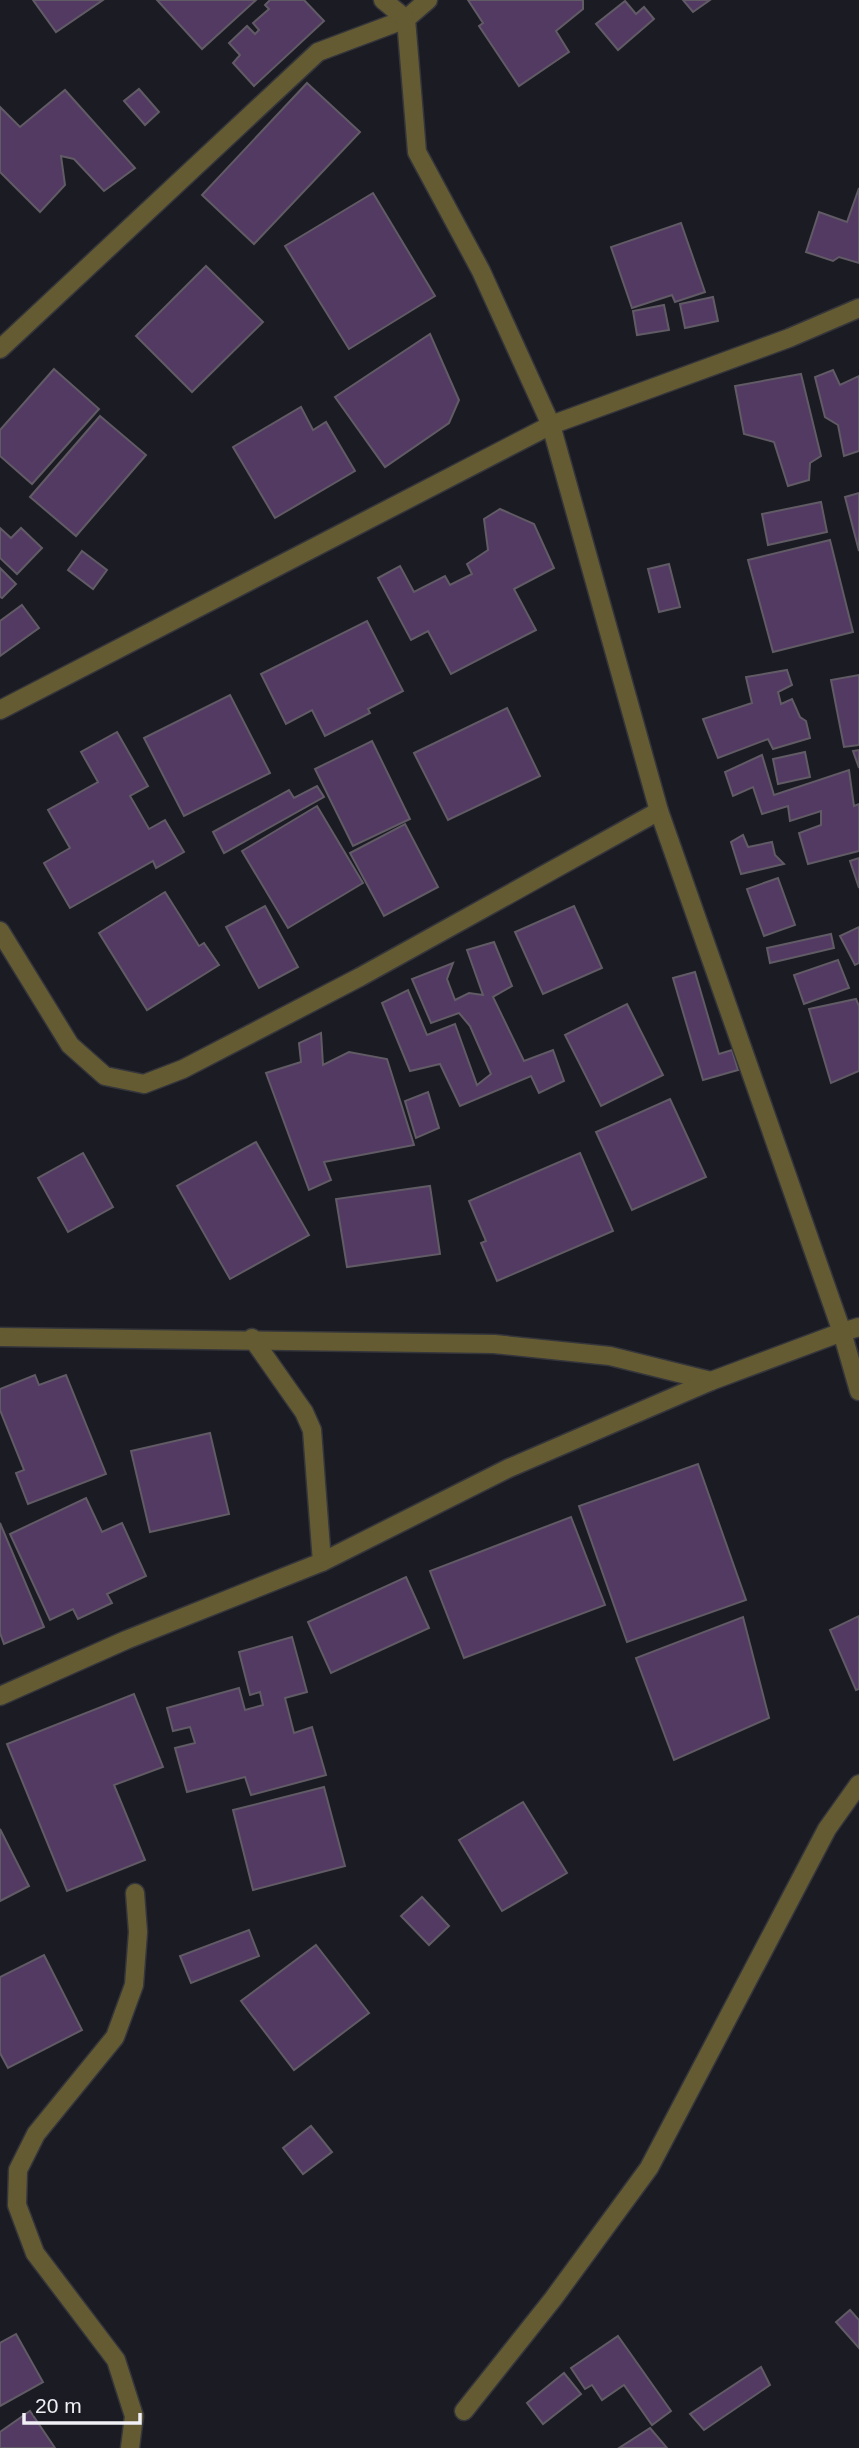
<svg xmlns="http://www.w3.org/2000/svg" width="859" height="2448" viewBox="0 0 859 2448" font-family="Arial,sans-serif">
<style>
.building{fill:#523a63;stroke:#615b65;stroke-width:2}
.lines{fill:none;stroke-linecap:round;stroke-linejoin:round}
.minor-casing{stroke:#35353c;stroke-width:21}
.minor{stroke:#645b32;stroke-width:18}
</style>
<rect width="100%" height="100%" fill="#1b1b23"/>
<!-- building -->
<g class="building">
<polygon points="33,0 103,0 56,32"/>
<polygon points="157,0 256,0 202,49"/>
<polygon points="270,0 304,0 324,21 254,86 233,63 240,55 229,43 247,26 255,34 259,30 253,23 269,9 265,5"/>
<polygon points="468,0 583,0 583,9 556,31 569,52 519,86 479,26 483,23"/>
<polygon points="683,0 710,0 693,12"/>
<polygon points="625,1 636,14 644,7 654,19 618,50 596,24"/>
<polygon points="307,83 360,132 254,244 202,195"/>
<polygon points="139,89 159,112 145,125 124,101"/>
<polygon points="65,90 135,168 104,191 74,159 61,156 65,185 40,212 0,172 0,107 20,127"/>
<polygon points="859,188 859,263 839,257 833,261 806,252 819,212 847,222"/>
<polygon points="373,193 435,296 349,349 285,246"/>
<polygon points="681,223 705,292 675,302 672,295 632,308 611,247"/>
<polygon points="206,266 263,322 192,392 136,336"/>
<polygon points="713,297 718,321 685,328 680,304"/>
<polygon points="664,305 669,330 637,335 633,311"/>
<polygon points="430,334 459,400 449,423 385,467 335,397"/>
<polygon points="54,369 99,409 32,484 0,456 0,430"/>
<polygon points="833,370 840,385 859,376 859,451 844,456 838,425 825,417 815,377"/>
<polygon points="801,374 821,456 810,463 809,480 788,486 774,442 744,434 735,386"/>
<polygon points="301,407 313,430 326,422 355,471 275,518 233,447"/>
<polygon points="100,416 146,455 76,536 30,497"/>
<polygon points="859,493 859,551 845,497"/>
<polygon points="821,502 827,532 768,545 762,514"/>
<polygon points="500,509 534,524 554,568 514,589 536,630 451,674 428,631 411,640 378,578 400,566 414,592 445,576 450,585 472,574 467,564 488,550 484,519"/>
<polygon points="0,528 11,538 21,528 42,548 17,574 0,558"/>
<polygon points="830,540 853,632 773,652 748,560"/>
<polygon points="82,551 107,570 93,589 68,570"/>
<polygon points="669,564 680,607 659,612 648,569"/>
<polygon points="0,568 16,584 2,598 0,597"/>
<polygon points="22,605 39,628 0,656 0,621"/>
<polygon points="367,621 403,691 368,709 370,713 325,736 312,710 286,724 261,674"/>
<polygon points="787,670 792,685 778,692 781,704 792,699 800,717 806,721 810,738 773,749 768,739 718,758 703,719 752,703 746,677"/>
<polygon points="859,675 859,745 844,747 831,680"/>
<polygon points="230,695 270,773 184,816 144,738"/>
<polygon points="507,708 540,776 448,820 414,753"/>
<polygon points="117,732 148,786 130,796 149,829 165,820 184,852 156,868 153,861 70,908 44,863 70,848 48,810 98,782 81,752"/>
<polygon points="372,741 410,819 353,846 315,769"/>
<polygon points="859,750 859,768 853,751"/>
<polygon points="805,752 810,777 778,784 773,759"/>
<polygon points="762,755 774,795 849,770 854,806 859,804 859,851 808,864 799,833 821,825 821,811 790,821 788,806 762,814 753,787 733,796 725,772"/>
<polygon points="317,786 324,797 224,853 213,832 289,790 294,798"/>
<polygon points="317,806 363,883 288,928 242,851"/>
<polygon points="405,824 438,887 384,916 350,853"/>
<polygon points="743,835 748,847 772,842 775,855 784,864 741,874 731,842"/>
<polygon points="859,858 859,888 850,861"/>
<polygon points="778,878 795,925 764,936 747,889"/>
<polygon points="165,892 199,946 204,943 219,965 147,1010 99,933"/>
<polygon points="265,906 298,967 259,988 226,927"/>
<polygon points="574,906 602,968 543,994 515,932"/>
<polygon points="859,927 859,963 855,965 840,936"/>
<polygon points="831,934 834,948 770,963 767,948"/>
<polygon points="494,942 512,986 493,997 524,1061 553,1050 564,1081 539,1093 531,1076 460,1106 440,1064 410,1071 382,1003 408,990 427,1035 455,1024 477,1085 491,1074 470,1026 459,1013 431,1023 412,979 453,963 447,979 455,1000 469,993 483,995 467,950"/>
<polygon points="838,960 849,988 804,1004 794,975"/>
<polygon points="695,972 719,1054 732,1050 738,1070 703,1080 673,978"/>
<polygon points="856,999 859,1006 859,1071 831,1083 809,1009"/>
<polygon points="627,1004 663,1075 601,1106 565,1035"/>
<polygon points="321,1033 323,1065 349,1052 387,1059 414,1145 324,1162 331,1180 309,1190 266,1073 301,1062 299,1043"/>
<polygon points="428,1092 439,1128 416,1138 405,1101"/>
<polygon points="670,1099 706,1177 632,1210 596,1132"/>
<polygon points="256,1142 309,1235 230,1279 177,1186"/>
<polygon points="83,1153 113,1207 68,1232 38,1178"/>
<polygon points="580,1153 613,1231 497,1281 481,1243 486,1241 469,1201"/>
<polygon points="430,1186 440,1254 347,1267 336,1199"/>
<polygon points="35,1375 39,1385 66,1375 106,1474 28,1504 16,1473 24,1470 0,1410 0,1389"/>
<polygon points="210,1433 229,1514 150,1532 131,1451"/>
<polygon points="698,1464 746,1600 627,1642 579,1506"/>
<polygon points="86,1498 102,1532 122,1523 146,1576 107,1594 112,1603 78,1619 73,1609 50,1620 10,1534"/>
<polygon points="571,1517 605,1605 464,1658 430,1571"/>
<polygon points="0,1523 44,1627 4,1644 0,1633"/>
<polygon points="406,1577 429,1628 331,1673 308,1622"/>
<polygon points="859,1616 859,1689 856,1690 830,1630"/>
<polygon points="743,1617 769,1718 674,1760 636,1658"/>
<polygon points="292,1637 307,1692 285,1698 294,1733 312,1727 326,1775 251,1795 245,1777 187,1792 175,1748 195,1743 190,1727 173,1731 167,1708 239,1688 245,1710 263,1705 260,1692 250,1695 239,1652"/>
<polygon points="134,1694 163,1767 114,1785 145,1860 67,1891 7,1744"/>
<polygon points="324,1787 345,1866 253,1890 233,1810"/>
<polygon points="523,1802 567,1873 502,1911 459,1840"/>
<polygon points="0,1829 29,1886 0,1901"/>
<polygon points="422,1897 449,1926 429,1945 401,1916"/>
<polygon points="249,1930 259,1956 191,1983 180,1956"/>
<polygon points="316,1945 369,2013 294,2070 241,2001"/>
<polygon points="44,1955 82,2030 8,2068 0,2053 0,1977"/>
<polygon points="311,2126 332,2152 303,2174 283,2148"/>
<polygon points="850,2310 859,2320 859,2348 836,2322"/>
<polygon points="16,2334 43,2382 0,2406 0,2343"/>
<polygon points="618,2336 671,2411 652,2425 624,2385 602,2400 592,2385 585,2389 571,2368"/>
<polygon points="761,2367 770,2385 704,2430 690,2414"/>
<polygon points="564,2373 581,2394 543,2424 527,2403"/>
<polygon points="30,2411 55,2448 0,2448 0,2432"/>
<polygon points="650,2428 667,2448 619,2448"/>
</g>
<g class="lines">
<defs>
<g id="minor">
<polyline points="0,349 318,52 406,19 428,0"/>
<polyline points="0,710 551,425 789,338 859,308"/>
<polyline points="0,931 70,1045 105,1076 144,1084 183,1069 360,977 659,811"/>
<polyline points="859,1327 842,1332 859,1391"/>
<polyline points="0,1337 494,1344 610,1356 711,1381"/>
<polyline points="252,1338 304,1412 312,1430 322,1562"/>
<polyline points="0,1696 126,1640 322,1562 509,1468 711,1381 842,1332 659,811 551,425 481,271 417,152 406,19 383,0"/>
<polyline points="464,2411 553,2299 649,2168 827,1829 859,1784"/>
<polyline points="130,2448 134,2416 116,2360 35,2253 17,2205 18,2170 36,2134 115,2037 134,1985 138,1932 135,1893"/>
</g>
</defs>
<!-- minor casing -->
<use href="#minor" class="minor-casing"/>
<!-- minor -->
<use href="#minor" class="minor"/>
</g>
<!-- scale -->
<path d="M24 2413v10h116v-10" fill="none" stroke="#f0f0f6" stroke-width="3.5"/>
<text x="35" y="2413" font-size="21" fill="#f0f0f6" stroke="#1b1b23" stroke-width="5" paint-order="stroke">20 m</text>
</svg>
